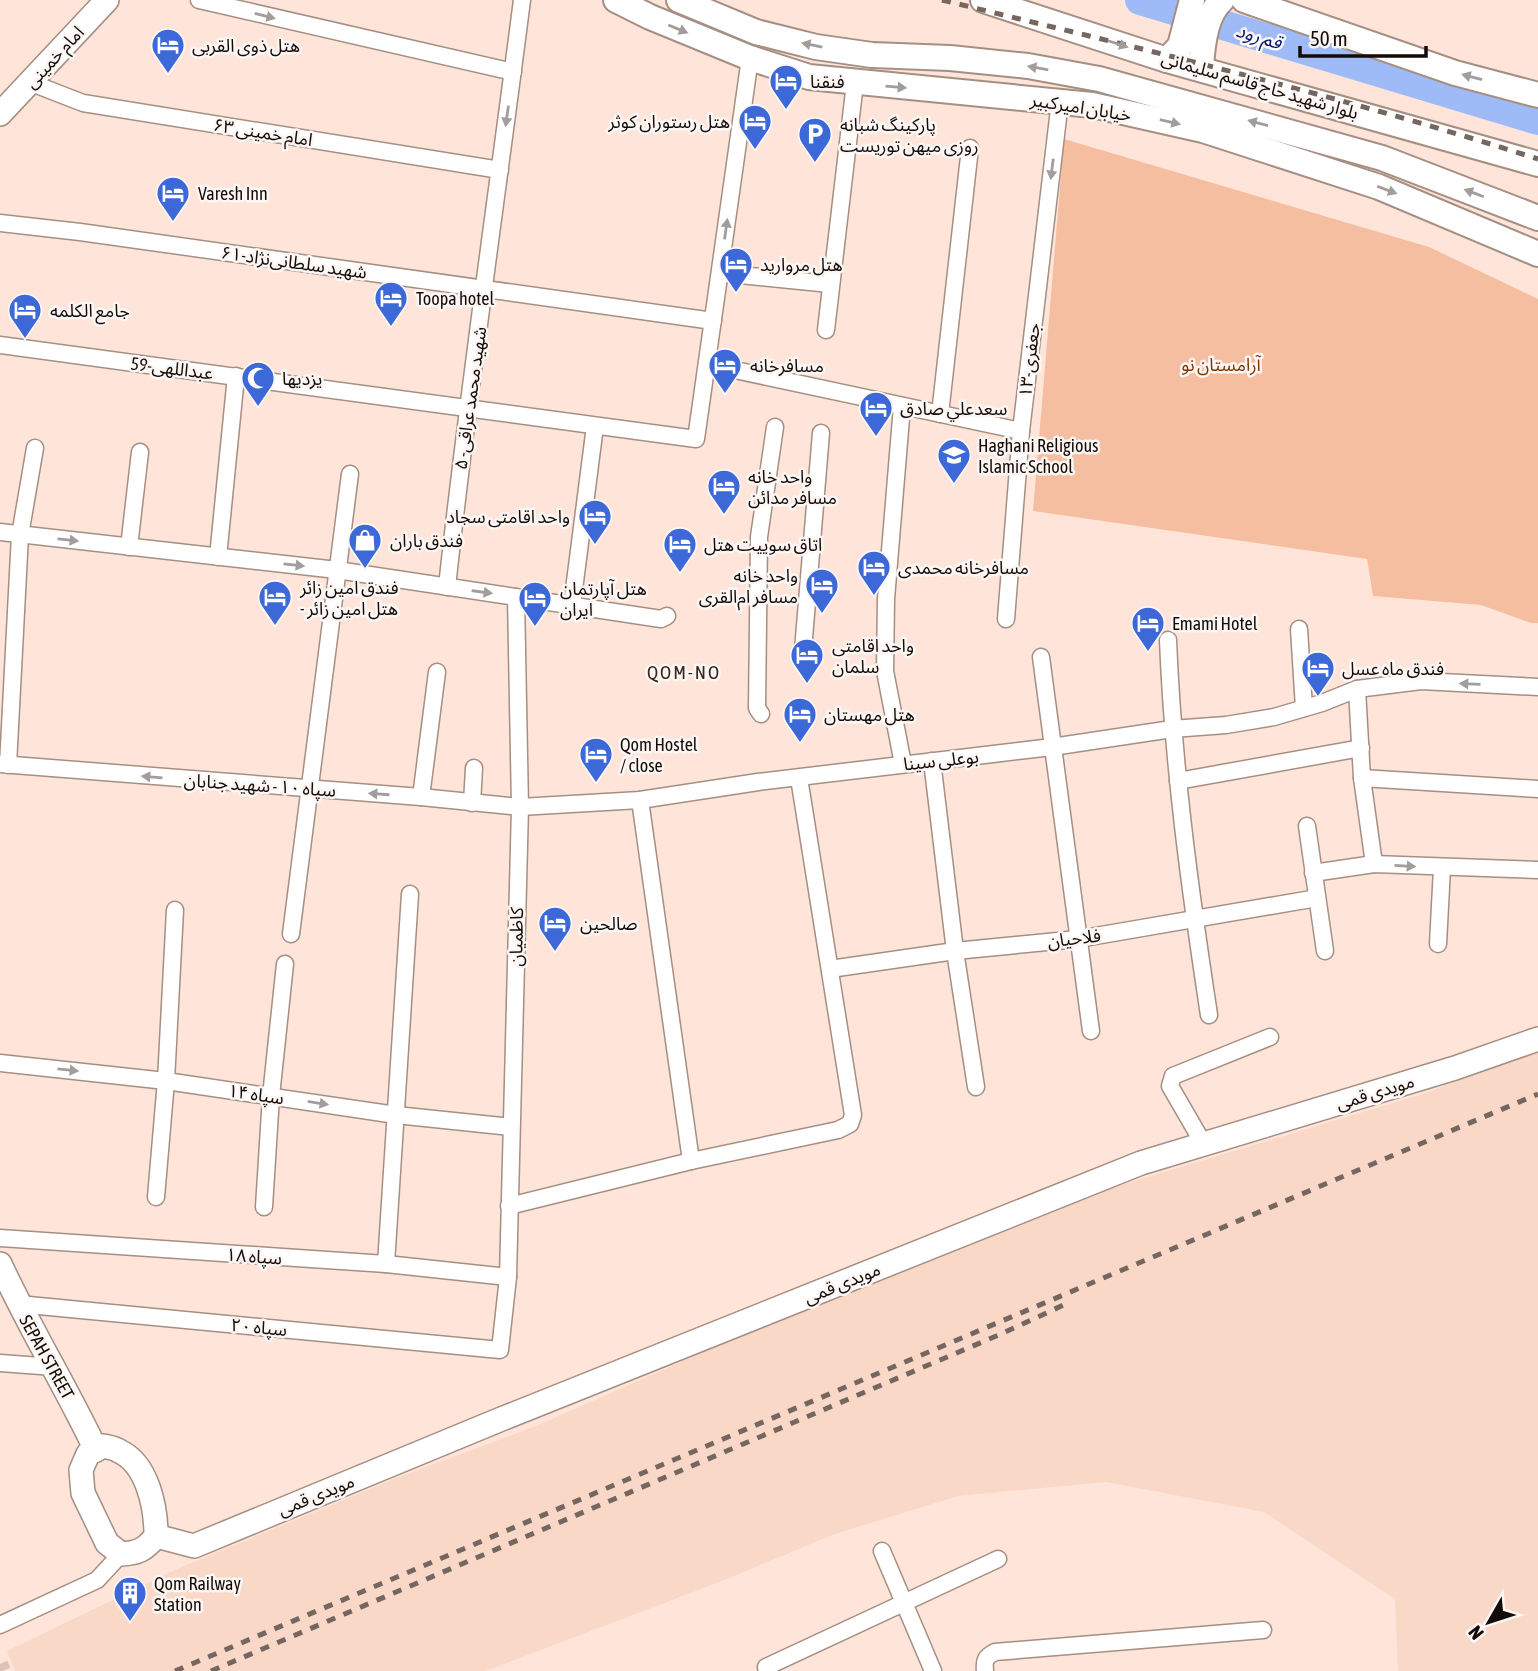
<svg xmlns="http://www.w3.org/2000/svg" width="1538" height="1671" viewBox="0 0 1538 1671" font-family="'Asap Condensed','Noto Sans Arabic',sans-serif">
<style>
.built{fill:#f9d8c7}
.green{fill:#f6bea0}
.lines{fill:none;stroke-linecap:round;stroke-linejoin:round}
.river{stroke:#9ebbf8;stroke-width:30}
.street-tunnel{stroke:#dcc4ba;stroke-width:16;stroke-dasharray:16 8;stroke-linecap:butt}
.street-casing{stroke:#a58e82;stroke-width:19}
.secondary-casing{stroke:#a58e82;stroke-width:26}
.primary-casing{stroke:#a58e82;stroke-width:28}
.street{stroke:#fff;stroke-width:16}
.secondary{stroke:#fff;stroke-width:23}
.primary{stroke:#fff;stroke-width:24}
.rail{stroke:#75665f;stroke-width:5;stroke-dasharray:9 9;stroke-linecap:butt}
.oneway{fill:#a19d9c}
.labels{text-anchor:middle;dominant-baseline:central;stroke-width:5;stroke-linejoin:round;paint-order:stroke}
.poi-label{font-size:18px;fill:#130b07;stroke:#fcf7f5;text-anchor:start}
.street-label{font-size:18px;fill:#130b07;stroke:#fcf7f5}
.park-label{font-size:18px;fill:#813700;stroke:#fcf7f5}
.water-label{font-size:19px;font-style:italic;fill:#051c70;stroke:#fcf7f5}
.neighbourhood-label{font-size:19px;letter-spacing:2px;fill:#37251b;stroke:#fcf7f5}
</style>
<rect width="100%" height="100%" fill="#ffe5d9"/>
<!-- built -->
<polygon class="built" points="1538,1050 1538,1671 1398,1671 1395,1599 1264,1512 1106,1482 958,1496 835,1534 722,1581 486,1671 15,1671 7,1651 177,1569 399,1477 536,1426 853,1286 1108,1189 1426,1093"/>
<!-- green -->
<polygon class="green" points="1064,139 1429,247 1538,299 1538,623 1531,623 1481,605 1373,596 1367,559 1033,511"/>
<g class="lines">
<!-- river -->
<polyline class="river" points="1140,0 1538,120"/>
<!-- street-tunnel -->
<polyline class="street-tunnel" points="0,1664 3,1671"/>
<defs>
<g id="street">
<polyline points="199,0 513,72"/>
<polyline points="29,82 83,103 500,170"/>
<polyline points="0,223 80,232 713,321"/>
<polyline points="720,273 830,284"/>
<polyline points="826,330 855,83"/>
<polyline points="0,345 696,439 750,58"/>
<polyline points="707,364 1021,431"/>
<polyline points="902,406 886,599 885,671 903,764"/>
<polyline points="940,414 970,148"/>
<polyline points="0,532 337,570 661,619 667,616"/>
<polyline points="129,547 140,452"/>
<polyline points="218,557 236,376"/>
<path d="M447 587C468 391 497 196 522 0"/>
<polyline points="572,605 595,426"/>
<polyline points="1006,619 1021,431 1060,101"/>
<polyline points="1299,629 1304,708"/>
<path d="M1168 640C1173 766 1190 890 1209 1015"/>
<polyline points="803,650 821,433"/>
<polyline points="1041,657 1091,1031"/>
<polyline points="1357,689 1362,778 1374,864"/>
<polyline points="761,714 757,708 759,537 775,427"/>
<polyline points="932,761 955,951 976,1087"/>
<polyline points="0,764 421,797 520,807 640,800 758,782 1052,747 1172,729 1226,725 1274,717 1322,703 1357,689 1421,681 1538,687"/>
<polyline points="8,765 20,535 35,448"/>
<polyline points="1362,778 1538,789"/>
<polyline points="1178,781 1361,748"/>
<polyline points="421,797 437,672"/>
<polyline points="640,800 691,1161"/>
<polyline points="472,803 474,768"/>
<polyline points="1307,826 1325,951"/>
<polyline points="1313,873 1374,864 1538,870"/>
<polyline points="291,934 350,474"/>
<polyline points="1438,944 1442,868"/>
<polyline points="830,969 955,951 1078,939 1317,898"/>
<polyline points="0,1063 166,1081 396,1115 511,1127"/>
<polyline points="1203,1143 1170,1086 1173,1076 1270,1037"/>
<polyline points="156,1197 166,1081 175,910"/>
<polyline points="509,1206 691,1161 838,1130 850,1124 853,1115 799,778"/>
<polyline points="264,1207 271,1096 285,964"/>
<polyline points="0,1238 386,1264 508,1277"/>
<polyline points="386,1264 410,894"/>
<polyline points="18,1304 500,1350 508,1277 520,807 516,597"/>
<polyline points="0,1363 54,1367"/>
<polyline points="882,1551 933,1671"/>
<polyline points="0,1625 97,1580 121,1554"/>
<polyline points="767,1671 766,1667 998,1559"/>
<path d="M985 1671C984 1661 985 1657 995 1652L1263 1630"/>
</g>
<g id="secondary">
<polyline points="0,114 107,0"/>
<path d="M0 1264C29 1327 66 1387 96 1450"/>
<path d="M103 1446C108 1447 115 1448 119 1451 148 1464 156 1508 156 1536 145 1550 138 1553 121 1554L107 1543 83 1493 81 1470 88 1454Z"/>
<polyline points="156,1536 194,1546 499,1420 1141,1163 1455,1068 1538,1039"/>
</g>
<g id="primary">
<polyline points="616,0 650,17 750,58 809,77 1092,105 1203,130 1379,187 1538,254"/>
<polyline points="679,0 756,32 816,47 872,55 950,58 1028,66 1099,79 1382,158 1538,218"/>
<polyline points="983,0 1167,60 1538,164"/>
<polyline points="1244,0 1455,73 1538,95"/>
<polyline points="1167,60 1180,46 1192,0"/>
<path d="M1201 69C1202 47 1205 15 1222 0"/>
</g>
</defs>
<!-- street casing -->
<use href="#street" class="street-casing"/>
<!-- secondary casing -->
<use href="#secondary" class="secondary-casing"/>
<!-- primary casing -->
<use href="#primary" class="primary-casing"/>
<!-- street -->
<use href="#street" class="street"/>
<!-- secondary -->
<use href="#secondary" class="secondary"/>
<!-- primary -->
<use href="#primary" class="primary"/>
<!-- rail -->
<g class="rail">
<path d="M942 0C1142 49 1342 96 1538 159"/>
<polyline points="175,1671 1538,1094"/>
<polyline points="211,1671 1001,1334 1070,1302"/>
</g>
</g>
<!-- one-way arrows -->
<defs><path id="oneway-solid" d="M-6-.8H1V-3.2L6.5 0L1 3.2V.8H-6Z" transform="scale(1.75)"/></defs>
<g class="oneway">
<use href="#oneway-solid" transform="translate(265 16) rotate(14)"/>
<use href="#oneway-solid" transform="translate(678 29) rotate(22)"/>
<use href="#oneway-solid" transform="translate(1118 44) rotate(18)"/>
<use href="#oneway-solid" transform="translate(812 45) rotate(-168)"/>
<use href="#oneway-solid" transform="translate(1038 68) rotate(-170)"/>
<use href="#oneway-solid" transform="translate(1472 77) rotate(-165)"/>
<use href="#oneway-solid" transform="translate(896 87) rotate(5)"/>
<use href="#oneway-solid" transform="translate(507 116) rotate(98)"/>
<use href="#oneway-solid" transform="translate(1170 122) rotate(13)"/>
<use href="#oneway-solid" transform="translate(1258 123) rotate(-165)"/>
<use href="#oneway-solid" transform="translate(1052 169) rotate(97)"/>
<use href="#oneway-solid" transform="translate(1387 190) rotate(21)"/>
<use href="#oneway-solid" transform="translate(1474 193) rotate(-159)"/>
<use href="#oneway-solid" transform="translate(726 229) rotate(-82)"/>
<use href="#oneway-solid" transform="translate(68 540) rotate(6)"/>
<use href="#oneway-solid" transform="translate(294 565) rotate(6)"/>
<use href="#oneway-solid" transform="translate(482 592) rotate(8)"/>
<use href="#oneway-solid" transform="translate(1470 684) rotate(-178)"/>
<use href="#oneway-solid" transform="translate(152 777) rotate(-175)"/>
<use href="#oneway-solid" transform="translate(379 794) rotate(-176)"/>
<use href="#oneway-solid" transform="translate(1405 866) rotate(3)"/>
<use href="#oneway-solid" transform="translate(68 1070) rotate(6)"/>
<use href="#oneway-solid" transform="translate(318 1103) rotate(9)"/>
</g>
<!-- icons -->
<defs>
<symbol id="hotel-pin" viewBox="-11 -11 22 30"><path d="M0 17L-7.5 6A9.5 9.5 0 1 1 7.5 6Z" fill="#3c68d8" stroke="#fcf7f5"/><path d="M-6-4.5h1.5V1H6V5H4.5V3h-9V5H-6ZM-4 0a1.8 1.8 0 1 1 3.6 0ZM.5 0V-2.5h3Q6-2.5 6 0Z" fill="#fff"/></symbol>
<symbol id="parking-pin" viewBox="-11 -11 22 30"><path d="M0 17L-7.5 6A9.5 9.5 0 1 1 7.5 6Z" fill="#3c68d8" stroke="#fcf7f5"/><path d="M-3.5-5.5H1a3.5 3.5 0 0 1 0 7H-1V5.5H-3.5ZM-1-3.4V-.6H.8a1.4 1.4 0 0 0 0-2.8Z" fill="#fff"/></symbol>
<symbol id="mosque-pin" viewBox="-11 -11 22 30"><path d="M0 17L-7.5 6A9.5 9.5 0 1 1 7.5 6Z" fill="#3c68d8" stroke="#fcf7f5"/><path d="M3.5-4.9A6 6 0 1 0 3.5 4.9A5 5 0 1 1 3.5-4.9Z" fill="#fff"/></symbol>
<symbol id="school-pin" viewBox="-11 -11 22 30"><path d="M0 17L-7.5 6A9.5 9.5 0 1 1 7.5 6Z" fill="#3c68d8" stroke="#fcf7f5"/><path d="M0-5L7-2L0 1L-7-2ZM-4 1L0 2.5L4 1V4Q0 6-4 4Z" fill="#fff"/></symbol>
<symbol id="shop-pin" viewBox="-11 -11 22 30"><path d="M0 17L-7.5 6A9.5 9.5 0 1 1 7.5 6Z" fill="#3c68d8" stroke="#fcf7f5"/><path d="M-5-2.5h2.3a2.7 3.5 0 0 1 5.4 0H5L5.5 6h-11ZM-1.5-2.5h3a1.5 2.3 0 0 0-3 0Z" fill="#fff"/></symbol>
<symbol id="building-pin" viewBox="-11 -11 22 30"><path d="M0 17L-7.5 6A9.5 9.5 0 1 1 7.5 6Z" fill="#3c68d8" stroke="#fcf7f5"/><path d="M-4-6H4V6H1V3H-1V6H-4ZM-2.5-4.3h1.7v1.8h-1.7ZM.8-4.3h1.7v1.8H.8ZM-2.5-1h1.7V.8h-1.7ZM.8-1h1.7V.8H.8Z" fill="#fff"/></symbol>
</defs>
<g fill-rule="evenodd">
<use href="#hotel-pin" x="149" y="26" width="38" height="52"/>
<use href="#hotel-pin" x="767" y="62" width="38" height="52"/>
<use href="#hotel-pin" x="736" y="102" width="38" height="52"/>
<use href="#parking-pin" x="796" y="115" width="38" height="52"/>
<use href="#hotel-pin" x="154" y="174" width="38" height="52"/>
<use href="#hotel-pin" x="717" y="245" width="38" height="52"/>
<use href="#hotel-pin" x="372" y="279" width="38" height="52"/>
<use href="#hotel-pin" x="6" y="291" width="38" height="52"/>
<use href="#hotel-pin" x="706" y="346" width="38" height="52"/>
<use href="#mosque-pin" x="239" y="359" width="38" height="52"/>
<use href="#hotel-pin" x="857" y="389" width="38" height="52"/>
<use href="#school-pin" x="935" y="436" width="38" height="52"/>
<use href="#hotel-pin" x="705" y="467" width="38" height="52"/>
<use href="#hotel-pin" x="576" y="497" width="38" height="52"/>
<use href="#shop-pin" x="346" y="521" width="38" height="52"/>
<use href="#hotel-pin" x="661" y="525" width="38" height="52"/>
<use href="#hotel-pin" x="855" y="548" width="38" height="52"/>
<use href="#hotel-pin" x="803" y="566" width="38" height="52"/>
<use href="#hotel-pin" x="256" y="578" width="38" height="52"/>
<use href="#hotel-pin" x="516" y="579" width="38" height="52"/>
<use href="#hotel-pin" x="1129" y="604" width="38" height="52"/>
<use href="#hotel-pin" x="788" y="636" width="38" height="52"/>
<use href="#hotel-pin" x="1299" y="649" width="38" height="52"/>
<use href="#hotel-pin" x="781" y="695" width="38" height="52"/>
<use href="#hotel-pin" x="577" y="735" width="38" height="52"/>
<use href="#hotel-pin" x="536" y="904" width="38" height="52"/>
<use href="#building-pin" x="111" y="1574" width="38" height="52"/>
</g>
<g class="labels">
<!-- poi labels -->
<g class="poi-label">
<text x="192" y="45">هتل ذوی القربی</text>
<text x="810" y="81">فنقنا</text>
<text x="730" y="121" text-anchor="end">هتل رستوران کوثر</text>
<text x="840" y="124">پارکینگ شبانه<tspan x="840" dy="21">روزی میهن توریست</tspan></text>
<text x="198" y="193">Varesh Inn</text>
<text x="760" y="264">هتل مروارید</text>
<text x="416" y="298">Toopa hotel</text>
<text x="50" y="310">جامع الکلمه</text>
<text x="750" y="365">مسافرخانه</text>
<text x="282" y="378">یزدیها</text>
<text x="900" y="408">سعدعلي صادق</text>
<text x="978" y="445">Haghani Religious<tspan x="978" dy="21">Islamic School</tspan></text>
<text x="748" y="476">واحد خانه<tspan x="748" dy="21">مسافر مدائن</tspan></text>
<text x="570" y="516" text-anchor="end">واحد اقامتی سجاد</text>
<text x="390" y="540">فندق باران</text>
<text x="704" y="544">اتاق سوییت هتل</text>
<text x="898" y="567">مسافرخانه محمدی</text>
<text x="798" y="575" text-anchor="end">واحد خانه<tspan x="798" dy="21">مسافر ام‌القری</tspan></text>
<text x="300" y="587">فندق امین زائر<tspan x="300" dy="21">- هتل امین زائر</tspan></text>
<text x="560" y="588">هتل آپارتمان<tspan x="560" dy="21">ایران</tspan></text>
<text x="1172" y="623">Emami Hotel</text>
<text x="832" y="645">واحد اقامتی<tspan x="832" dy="21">سلمان</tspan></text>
<text x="1342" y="668">فندق ماه عسل</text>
<text x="824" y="714">هتل مهستان</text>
<text x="620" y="744">Qom Hostel<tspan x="620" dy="21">/ close</tspan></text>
<text x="580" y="923">صالحین</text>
<text x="154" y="1583">Qom Railway<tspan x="154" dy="21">Station</tspan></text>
</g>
<!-- street labels -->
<g class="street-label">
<text transform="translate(54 57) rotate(-47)">امام خمینی</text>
<text transform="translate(1260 85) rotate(16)">بلوار شهید حاج قاسم سلیمانی</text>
<text transform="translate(1081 107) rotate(9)">خیابان امیرکبیر</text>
<text transform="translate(263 132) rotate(9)">امام خمینی ۶۳</text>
<text transform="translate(294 262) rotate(8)">شهید سلطانی‌نژاد-۶۱</text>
<text transform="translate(1029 360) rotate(-83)">جعفری-۱۳</text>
<text transform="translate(172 368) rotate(7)">عبداللهی-59</text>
<text transform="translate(470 398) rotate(-82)">شهید محمد عراقی- ۵</text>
<text transform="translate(941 760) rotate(-6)">بوعلی سینا</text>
<text transform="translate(260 785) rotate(4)">سپاه ۱۰ - شهید جنابان</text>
<text transform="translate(516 937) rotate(-89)">کاظمیان</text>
<text transform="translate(1074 938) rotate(-7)">فلاحیان</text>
<text transform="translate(1375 1092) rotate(-17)">مویدی قمی</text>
<text transform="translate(256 1094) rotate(8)">سپاه ۱۴</text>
<text transform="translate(254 1256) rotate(4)">سپاه ۱۸</text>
<text transform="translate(842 1283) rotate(-22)">مویدی قمی</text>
<text transform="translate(259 1327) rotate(5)">سپاه ۲۰</text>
<text transform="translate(47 1357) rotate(61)">SEPAH STREET</text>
<text transform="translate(316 1495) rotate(-22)">مویدی قمی</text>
</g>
<!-- park labels -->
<g class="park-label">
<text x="1221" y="364">آرامستان نو</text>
</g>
<!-- water labels -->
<g class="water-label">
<text transform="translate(1259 36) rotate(17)">قم رود</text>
</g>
<!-- neighbourhood labels -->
<g class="neighbourhood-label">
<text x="684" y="672">QOM-NO</text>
</g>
</g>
<!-- north arrow -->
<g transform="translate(1489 1622) rotate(231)" stroke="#fcf7f5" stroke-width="5" paint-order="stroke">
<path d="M0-5L12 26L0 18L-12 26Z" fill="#130b07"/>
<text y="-10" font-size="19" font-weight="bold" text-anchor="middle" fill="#130b07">N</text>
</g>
<!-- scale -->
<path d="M1300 46v10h126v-10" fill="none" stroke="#130b07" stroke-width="3.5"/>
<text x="1310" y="46" font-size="21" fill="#130b07" stroke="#fcf7f5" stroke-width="5" paint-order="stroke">50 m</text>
</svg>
